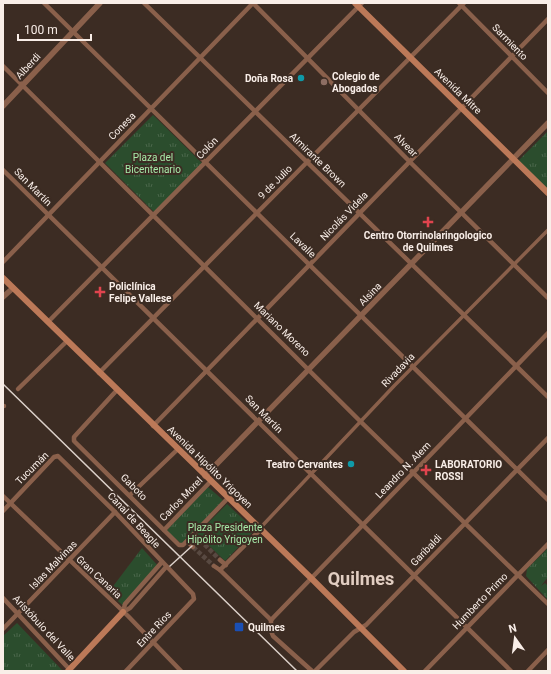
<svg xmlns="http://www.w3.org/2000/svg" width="551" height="674" viewBox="0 0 551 674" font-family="Roboto,sans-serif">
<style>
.park{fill:url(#park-tufts)}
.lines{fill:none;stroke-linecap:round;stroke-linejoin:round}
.minor-tunnel{stroke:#584941;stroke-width:4.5;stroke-dasharray:4.5 2;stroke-linecap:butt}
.pedestrian{stroke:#8a604b;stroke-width:3.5}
.minor{stroke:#8a604b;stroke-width:4.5}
.tertiary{stroke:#8a604b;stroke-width:5.5}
.secondary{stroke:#bc7958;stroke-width:6}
.rail{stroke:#dcd1ca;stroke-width:1.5}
.culture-dot{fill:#0f9aa8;stroke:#3c2c23;stroke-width:1.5}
.education-dot{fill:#8d6e63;stroke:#3c2c23;stroke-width:1.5}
.health-dot{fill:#e0444e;stroke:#3c2c23;stroke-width:1.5}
.transit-dot{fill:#1a4fb4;stroke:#3c2c23;stroke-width:1.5}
.labels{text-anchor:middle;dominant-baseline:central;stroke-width:4;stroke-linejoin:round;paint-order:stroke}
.street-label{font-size:10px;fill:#f9eee8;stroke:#3c2c23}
.poi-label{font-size:10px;font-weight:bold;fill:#f9eee8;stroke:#3c2c23;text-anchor:start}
.park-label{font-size:10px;fill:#a7eaa9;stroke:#3c2c23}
.town-label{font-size:18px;font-weight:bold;fill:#e2cec2;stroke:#3c2c23}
</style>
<defs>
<pattern id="park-tufts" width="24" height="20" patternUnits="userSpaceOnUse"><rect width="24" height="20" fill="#2b4d2d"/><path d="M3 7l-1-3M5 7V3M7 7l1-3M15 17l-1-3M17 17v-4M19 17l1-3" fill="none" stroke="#4a674b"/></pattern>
</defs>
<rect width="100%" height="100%" fill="#3c2c23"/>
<!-- park -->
<g class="park">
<polygon points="153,115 203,164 155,213 105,163"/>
<polygon points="548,131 548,190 518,161"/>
<polygon points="208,487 223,500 182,544 166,531"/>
<polygon points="227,504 255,530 225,561 197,534"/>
<polygon points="142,548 159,567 125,607 108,593"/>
<polygon points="548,548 548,577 541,586 545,583 548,586 548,600 526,576 527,569"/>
<polygon points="17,623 62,670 61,671 3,671 3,636"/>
</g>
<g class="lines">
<!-- minor-tunnel -->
<g class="minor-tunnel">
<polyline points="200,540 220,560"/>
<polyline points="193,547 214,566"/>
</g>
<!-- pedestrian -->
<polyline class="pedestrian" points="263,525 394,386 548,230"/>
<!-- minor -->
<g class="minor">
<polyline points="44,3 548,500"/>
<polyline points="144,3 548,397"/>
<polyline points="253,3 410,162 548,298"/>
<polyline points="459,3 548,93"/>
<polyline points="3,66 361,422 548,604"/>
<polyline points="3,170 511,671"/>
<polyline points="3,262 253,3"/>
<polyline points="48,322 362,3"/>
<polyline points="99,373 464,3"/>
<polyline points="18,389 67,341"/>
<polyline points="117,390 74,437 74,441 179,545 183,545 228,498"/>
<polyline points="3,406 4,406"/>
<polyline points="153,426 548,19"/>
<polyline points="130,495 178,449"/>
<polyline points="3,496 128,616 181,671"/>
<polyline points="3,511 54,457 58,456 115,512 193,594 194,599 192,601 126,671"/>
<polyline points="164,530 211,481"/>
<polyline points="194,535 200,540"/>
<polyline points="187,541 193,547"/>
<polyline points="220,560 226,565"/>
<polyline points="214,566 220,570 271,620"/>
<polyline points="220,570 260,530"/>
<polyline points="3,598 71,671"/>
<polyline points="123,612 125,604 162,562"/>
<polyline points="123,612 130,608 166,567"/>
<polyline points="271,620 548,333"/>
<polyline points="271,620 271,631 273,636 312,671"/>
<polyline points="3,629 115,512"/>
<polyline points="315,671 354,632 366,625 548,438"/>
<polyline points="425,671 548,544"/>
<polyline points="528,671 548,650"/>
</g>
<!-- tertiary -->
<g class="tertiary">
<polyline points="3,106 100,3"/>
<polyline points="3,297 13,288"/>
<polyline points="205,476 548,123"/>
</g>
<!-- secondary -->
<g class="secondary">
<polyline points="355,3 548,193"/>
<polyline points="3,278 312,579 404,671"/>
<polyline points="68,671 123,612"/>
</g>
<!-- rail -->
<g class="rail">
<polyline points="3,384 297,671"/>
<polyline points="170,566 192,546"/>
</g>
</g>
<!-- markers -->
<g class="culture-dot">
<circle cx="301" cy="78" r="4"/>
<circle cx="351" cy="464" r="4"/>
</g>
<circle class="education-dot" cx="324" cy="82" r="4"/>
<g class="health-dot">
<path d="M426 216h4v4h4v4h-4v4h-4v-4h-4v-4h4z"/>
<path d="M98 286h4v4h4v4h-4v4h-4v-4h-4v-4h4z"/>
<path d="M424 464h4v4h4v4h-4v4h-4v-4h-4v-4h4z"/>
</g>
<rect class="transit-dot" x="234" y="622" width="10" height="10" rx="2"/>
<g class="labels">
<!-- street labels -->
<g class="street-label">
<text transform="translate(510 42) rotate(46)">Sarmiento</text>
<text transform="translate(28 66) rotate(-47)">Alberdi</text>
<text transform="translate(458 91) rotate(44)">Avenida Mitre</text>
<text transform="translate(122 126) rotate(-46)">Conesa</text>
<text transform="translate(406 145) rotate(45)">Alvear</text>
<text transform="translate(207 148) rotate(-46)">Colón</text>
<text transform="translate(318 160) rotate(44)">Almirante Brown</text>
<text transform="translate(275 182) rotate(-45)">9 de Julio</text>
<text transform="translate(33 187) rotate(45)">San Martín</text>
<text transform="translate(344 216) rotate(-46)">Nicolás Videla</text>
<text transform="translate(303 245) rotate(44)">Lavalle</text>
<text transform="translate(370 294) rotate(-46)">Alsina</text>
<text transform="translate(282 329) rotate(44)">Mariano Moreno</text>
<text transform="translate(398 370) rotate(-46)">Rivadavia</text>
<text transform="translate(264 414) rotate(45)">San Martín</text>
<text transform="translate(210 467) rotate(44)">Avenida Hipólito Yrigoyen</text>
<text transform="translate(32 468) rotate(-45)">Tucumán</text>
<text transform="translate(403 470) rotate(-46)">Leandro N. Alem</text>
<text transform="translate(134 487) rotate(45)">Gaboto</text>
<text transform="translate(181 499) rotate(-46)">Carlos Morel</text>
<text transform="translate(134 520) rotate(47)">Canal de Beagle</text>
<text transform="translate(426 550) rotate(-46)">Garibaldi</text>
<text transform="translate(53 565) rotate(-46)">Islas Malvinas</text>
<text transform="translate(99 577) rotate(43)">Gran Canaria</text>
<text transform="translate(480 601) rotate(-46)">Humberto Primo</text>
<text transform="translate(44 628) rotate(47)">Aristóbulo del Valle</text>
<text transform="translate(154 629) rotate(-47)">Entre Ríos</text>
</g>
<!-- poi labels -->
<g class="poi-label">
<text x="332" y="76">Colegio de<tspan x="332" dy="12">Abogados</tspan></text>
<text x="293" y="78" text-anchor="end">Doña Rosa</text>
<text x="428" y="235" text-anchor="middle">Centro Otorrinolaringologico<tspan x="428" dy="12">de Quilmes</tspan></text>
<text x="109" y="286">Policlínica<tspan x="109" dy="12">Felipe Vallese</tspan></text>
<text x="343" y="464" text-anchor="end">Teatro Cervantes</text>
<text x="435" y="464">LABORATORIO<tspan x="435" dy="12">ROSSI</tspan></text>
<text x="248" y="627">Quilmes</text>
</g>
<!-- park labels -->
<g class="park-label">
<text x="153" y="157">Plaza del<tspan x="153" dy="12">Bicentenario</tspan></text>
<text x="225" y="527">Plaza Presidente<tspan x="225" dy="12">Hipólito Yrigoyen</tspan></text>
</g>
<!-- town labels -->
<g class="town-label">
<text x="361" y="578">Quilmes</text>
</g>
</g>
<!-- border -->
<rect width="551" height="674" fill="none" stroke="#f9eee8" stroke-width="8"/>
<!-- north arrow -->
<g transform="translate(515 638) rotate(346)" stroke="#3c2c23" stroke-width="3" paint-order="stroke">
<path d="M0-3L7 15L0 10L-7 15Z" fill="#f9eee8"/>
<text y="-6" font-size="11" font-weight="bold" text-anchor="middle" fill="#f9eee8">N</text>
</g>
<!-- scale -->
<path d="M18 34v6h73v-6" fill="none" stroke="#f9eee8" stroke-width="2"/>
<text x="24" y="34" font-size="12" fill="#f9eee8" stroke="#3c2c23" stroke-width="3" paint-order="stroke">100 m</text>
</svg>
